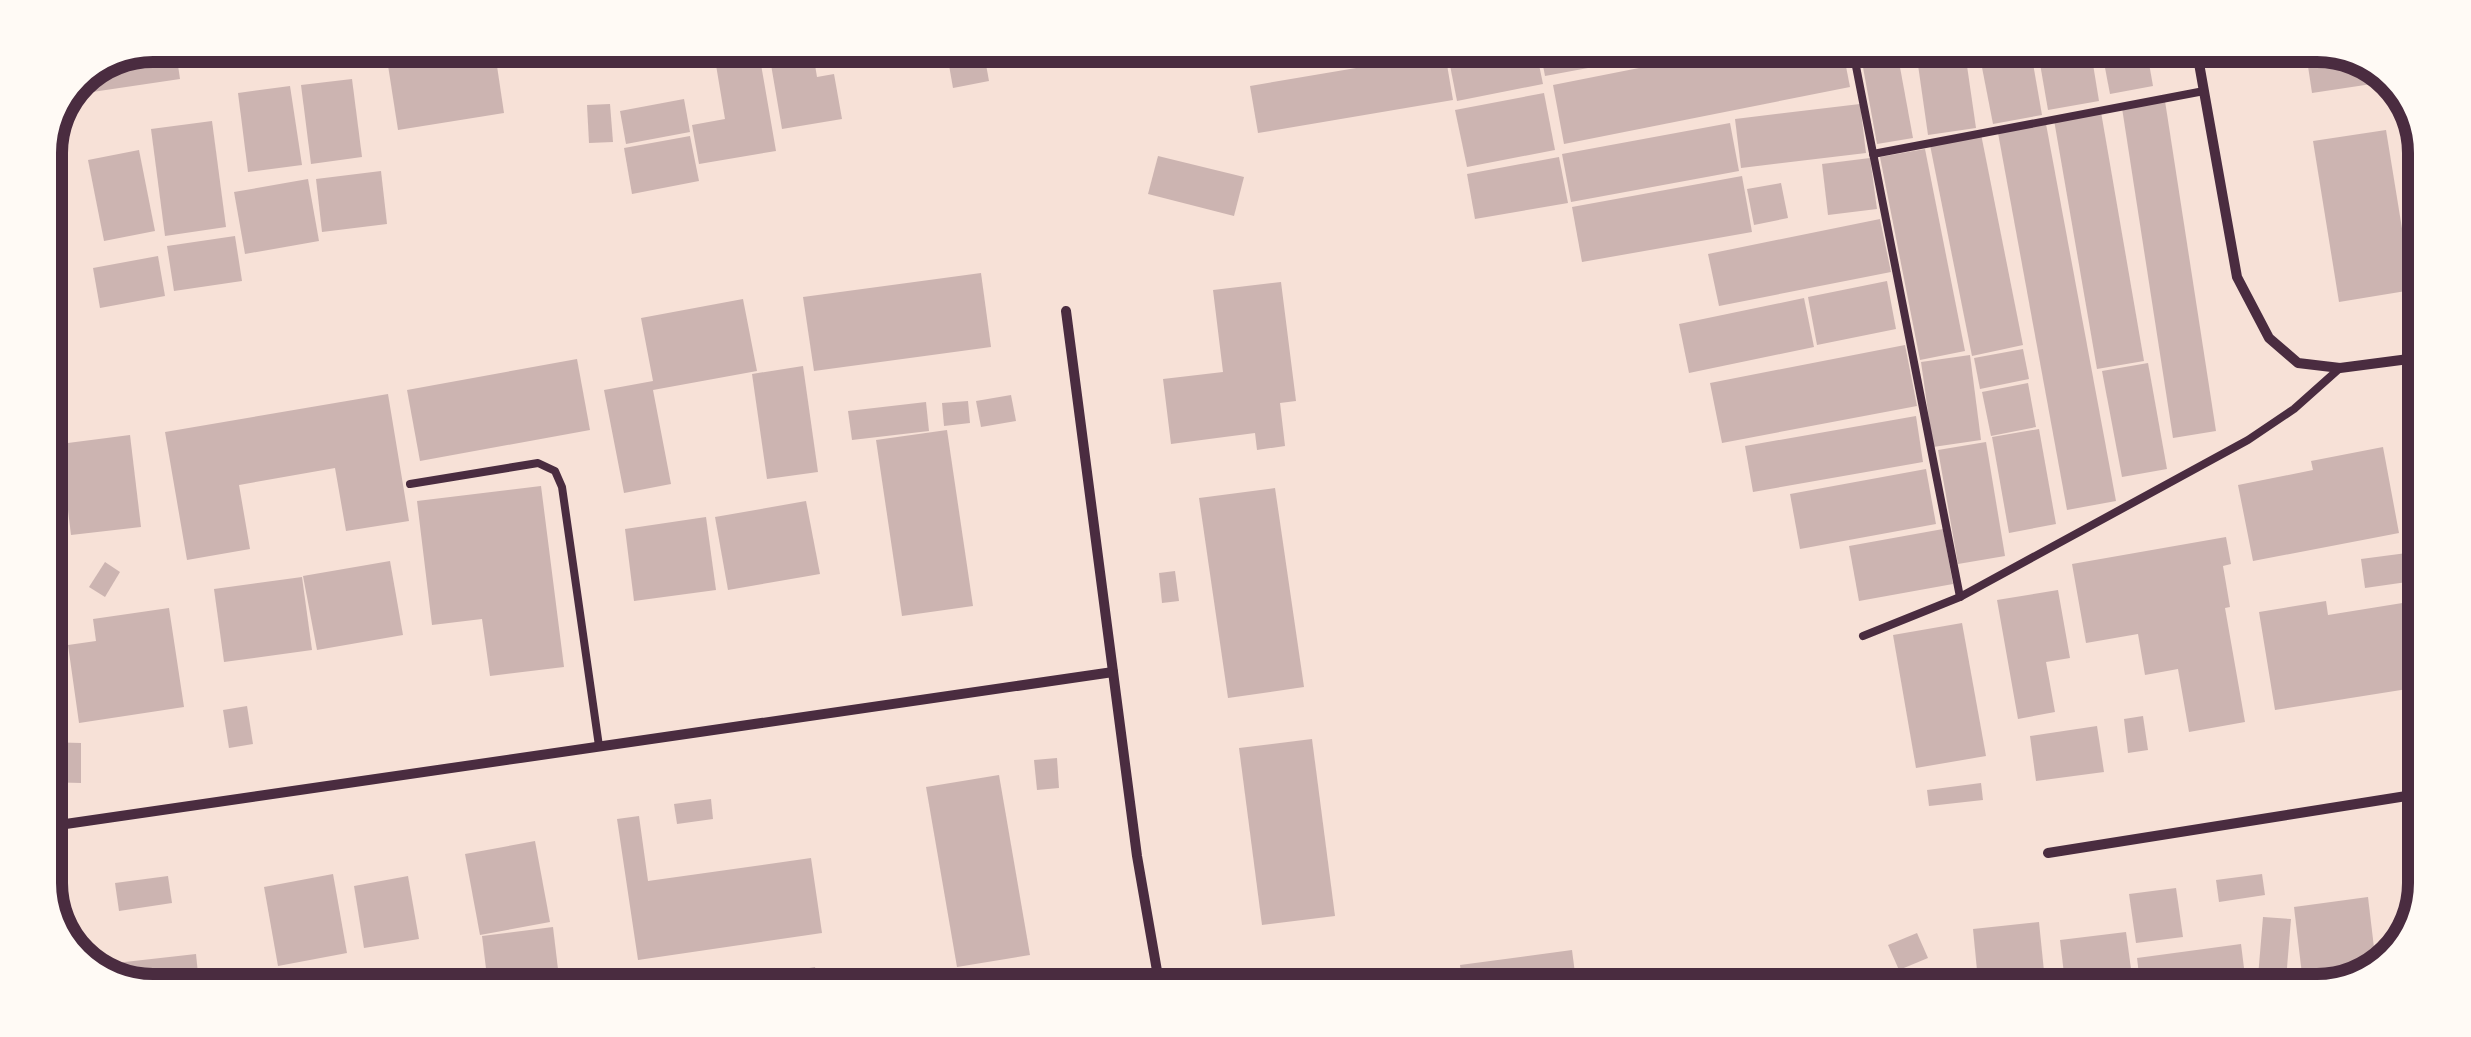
<svg xmlns="http://www.w3.org/2000/svg" width="2471" height="1037" viewBox="0 0 2471 1037" font-family="'Golos Text',sans-serif">
<style>
.building{fill:#ccb4b1}
.lines{fill:none;stroke-linecap:round;stroke-linejoin:round}
.service{stroke:#4a2c40;stroke-width:8}
.minor{stroke:#4a2c40;stroke-width:10}
.rim{fill:none;stroke:#4a2c40;stroke-width:12}
</style>
<rect width="100%" height="100%" fill="#f7e1d7"/>
<!-- building -->
<g class="building">
<polygon points="154,45 175,45 180,79 72,95 72,89 77,76"/>
<polygon points="224,45 335,46 336,56 226,68"/>
<polygon points="385,46 494,46 504,113 398,130"/>
<polygon points="713,47 758,47 776,151 699,164 692,125 725,119"/>
<polygon points="768,47 812,47 817,77 834,74 842,119 782,129"/>
<polygon points="946,48 983,48 989,81 953,88"/>
<polygon points="1244,49 1332,49 1332,51 1247,67"/>
<polygon points="1447,50 1536,50 1543,84 1457,101"/>
<polygon points="1540,50 1673,51 1674,52 1545,76"/>
<polygon points="1725,51 1843,51 1850,87 1564,144 1553,85"/>
<polygon points="1860,51 1897,51 1913,138 1877,144"/>
<polygon points="1916,51 1965,52 1976,128 1928,135"/>
<polygon points="1979,52 2031,52 2042,115 1993,124"/>
<polygon points="2038,52 2091,52 2099,101 2048,110"/>
<polygon points="2102,52 2147,52 2153,86 2110,94"/>
<polygon points="1445,53 1453,100 1258,133 1250,86"/>
<polygon points="2306,53 2358,53 2384,73 2385,82 2312,93"/>
<polygon points="352,79 362,157 311,164 301,85"/>
<polygon points="290,86 302,165 248,172 238,93"/>
<polygon points="1544,93 1555,150 1467,167 1455,110"/>
<polygon points="684,99 690,132 626,144 620,111"/>
<polygon points="2165,101 2216,431 2173,438 2122,108"/>
<polygon points="610,104 613,142 589,143 587,105"/>
<polygon points="1860,104 1866,153 1741,168 1735,119"/>
<polygon points="2101,112 2144,361 2097,369 2054,120"/>
<polygon points="212,121 226,227 165,236 151,129"/>
<polygon points="1730,123 1739,171 1571,202 1562,154"/>
<polygon points="2046,124 2116,501 2067,510 1998,133"/>
<polygon points="2386,130 2412,290 2339,302 2313,141"/>
<polygon points="1981,134 2023,345 1972,356 1930,145"/>
<polygon points="690,136 699,181 632,194 624,148"/>
<polygon points="1925,149 1965,351 1920,360 1880,157"/>
<polygon points="139,150 155,231 104,241 88,160"/>
<polygon points="1158,156 1244,177 1234,216 1148,194"/>
<polygon points="1559,157 1568,203 1475,219 1467,174"/>
<polygon points="1870,158 1877,209 1828,215 1822,164"/>
<polygon points="381,171 387,224 322,232 316,179"/>
<polygon points="1742,176 1752,232 1582,262 1572,207"/>
<polygon points="308,179 319,241 245,254 234,192"/>
<polygon points="1781,183 1788,218 1754,225 1747,189"/>
<polygon points="1880,219 1891,272 1719,306 1708,254"/>
<polygon points="235,236 242,281 174,291 167,246"/>
<polygon points="158,256 165,296 100,308 93,268"/>
<polygon points="981,273 991,347 814,371 803,297"/>
<polygon points="1887,281 1896,329 1817,345 1808,297"/>
<polygon points="1281,282 1296,401 1280,403 1285,446 1257,450 1255,433 1171,444 1163,379 1223,372 1213,290"/>
<polygon points="1804,298 1814,347 1689,373 1679,324"/>
<polygon points="743,299 757,371 653,390 671,484 624,493 604,390 653,381 641,318"/>
<polygon points="1905,345 1917,406 1722,443 1710,383"/>
<polygon points="2023,349 2029,379 1980,389 1974,358"/>
<polygon points="1970,355 1981,440 1933,447 1921,362"/>
<polygon points="577,359 590,430 420,461 407,390"/>
<polygon points="2148,363 2167,469 2122,477 2102,371"/>
<polygon points="803,366 818,472 767,479 752,374"/>
<polygon points="2028,383 2036,427 1991,436 1982,392"/>
<polygon points="388,394 409,521 346,531 335,468 239,485 250,549 187,560 165,432"/>
<polygon points="1011,395 1016,421 981,427 976,401"/>
<polygon points="968,401 970,423 944,426 942,403"/>
<polygon points="926,402 929,431 852,440 848,411"/>
<polygon points="1916,416 1923,462 1753,492 1745,446"/>
<polygon points="2039,429 2056,524 2009,533 1992,437"/>
<polygon points="947,430 973,606 902,616 876,440"/>
<polygon points="130,435 141,527 71,535 60,444"/>
<polygon points="1986,442 2005,556 1958,564 1938,450"/>
<polygon points="2383,447 2399,533 2253,561 2238,485 2313,470 2311,461"/>
<polygon points="1926,469 1936,524 1800,549 1790,494"/>
<polygon points="541,486 564,667 490,676 482,619 432,625 417,501"/>
<polygon points="1275,488 1304,687 1228,698 1199,498"/>
<polygon points="806,501 820,574 728,590 715,517"/>
<polygon points="706,517 716,590 634,601 625,529"/>
<polygon points="1943,529 1953,584 1859,601 1849,546"/>
<polygon points="2226,537 2231,564 2223,566 2230,607 2225,608 2245,722 2189,732 2178,669 2145,675 2138,634 2086,643 2072,564"/>
<polygon points="2422,551 2421,580 2365,588 2361,559"/>
<polygon points="390,561 403,635 317,650 303,576"/>
<polygon points="105,562 120,572 105,597 89,587"/>
<polygon points="1175,571 1179,601 1162,603 1159,573"/>
<polygon points="302,577 312,650 224,662 214,589"/>
<polygon points="2058,590 2070,658 2046,662 2055,712 2018,719 1997,600"/>
<polygon points="2421,600 2420,687 2275,710 2259,612 2326,601 2328,615"/>
<polygon points="169,608 184,707 79,723 68,645 96,641 93,619"/>
<polygon points="1962,623 1986,756 1916,768 1893,635"/>
<polygon points="247,706 253,744 229,748 223,710"/>
<polygon points="2143,716 2148,750 2128,753 2124,719"/>
<polygon points="2097,726 2104,772 2036,781 2030,736"/>
<polygon points="1312,739 1335,916 1262,925 1239,748"/>
<polygon points="45,742 81,743 81,783 45,782"/>
<polygon points="1057,758 1059,788 1037,790 1034,760"/>
<polygon points="999,775 1030,955 957,967 926,787"/>
<polygon points="1981,783 1983,800 1929,806 1927,790"/>
<polygon points="711,799 713,819 677,824 674,804"/>
<polygon points="639,816 648,881 811,858 822,933 638,960 617,819"/>
<polygon points="535,841 550,922 480,935 465,854"/>
<polygon points="333,874 347,953 278,966 264,887"/>
<polygon points="2262,874 2265,895 2219,902 2216,880"/>
<polygon points="168,876 172,903 119,911 115,883"/>
<polygon points="408,876 419,939 364,948 354,886"/>
<polygon points="2418,882 2418,924 2412,931 2405,884"/>
<polygon points="2176,888 2183,937 2136,943 2129,894"/>
<polygon points="2368,897 2377,973 2303,983 2294,907"/>
<polygon points="2263,917 2291,919 2285,992 2257,989"/>
<polygon points="2039,922 2046,991 1979,991 1973,929"/>
<polygon points="553,927 560,986 488,985 482,936"/>
<polygon points="2126,932 2134,991 2066,991 2060,940"/>
<polygon points="1917,933 1928,958 1899,970 1888,945"/>
<polygon points="2241,944 2247,992 2141,991 2137,958"/>
<polygon points="1572,950 1577,989 1463,989 1460,965"/>
<polygon points="196,954 199,984 113,984 89,966"/>
<polygon points="815,967 819,987 715,986 715,984"/>
<polygon points="348,971 350,985 287,985 287,983"/>
<polygon points="636,978 637,986 607,986 607,981"/>
</g>
<g class="lines">
<!-- service -->
<g class="service">
<polyline points="1853,51 1960,597"/>
<polyline points="1873,154 2204,91"/>
<polyline points="410,484 538,463 555,471 562,487 599,746"/>
<polyline points="1863,636 1960,597 2248,440 2294,409 2340,368"/>
<polyline points="1332,988 1388,980"/>
</g>
<!-- minor -->
<g class="minor">
<polyline points="2197,52 2237,277 2269,338 2298,363 2340,368 2424,357"/>
<polyline points="1066,311 1137,856 1160,988"/>
<polyline points="45,827 1113,672"/>
<polyline points="2048,853 2419,794"/>
</g>
</g>
<!-- crop -->
<path d="M0 0H2471V1037H0ZM153 62H2317A91 91 0 0 1 2408 153V883A91 91 0 0 1 2317 974H153A91 91 0 0 1 62 883V153A91 91 0 0 1 153 62Z" fill="#fffaf5" fill-rule="evenodd"/>
<path class="rim" d="M153 62H2317A91 91 0 0 1 2408 153V883A91 91 0 0 1 2317 974H153A91 91 0 0 1 62 883V153A91 91 0 0 1 153 62Z"/>
</svg>
